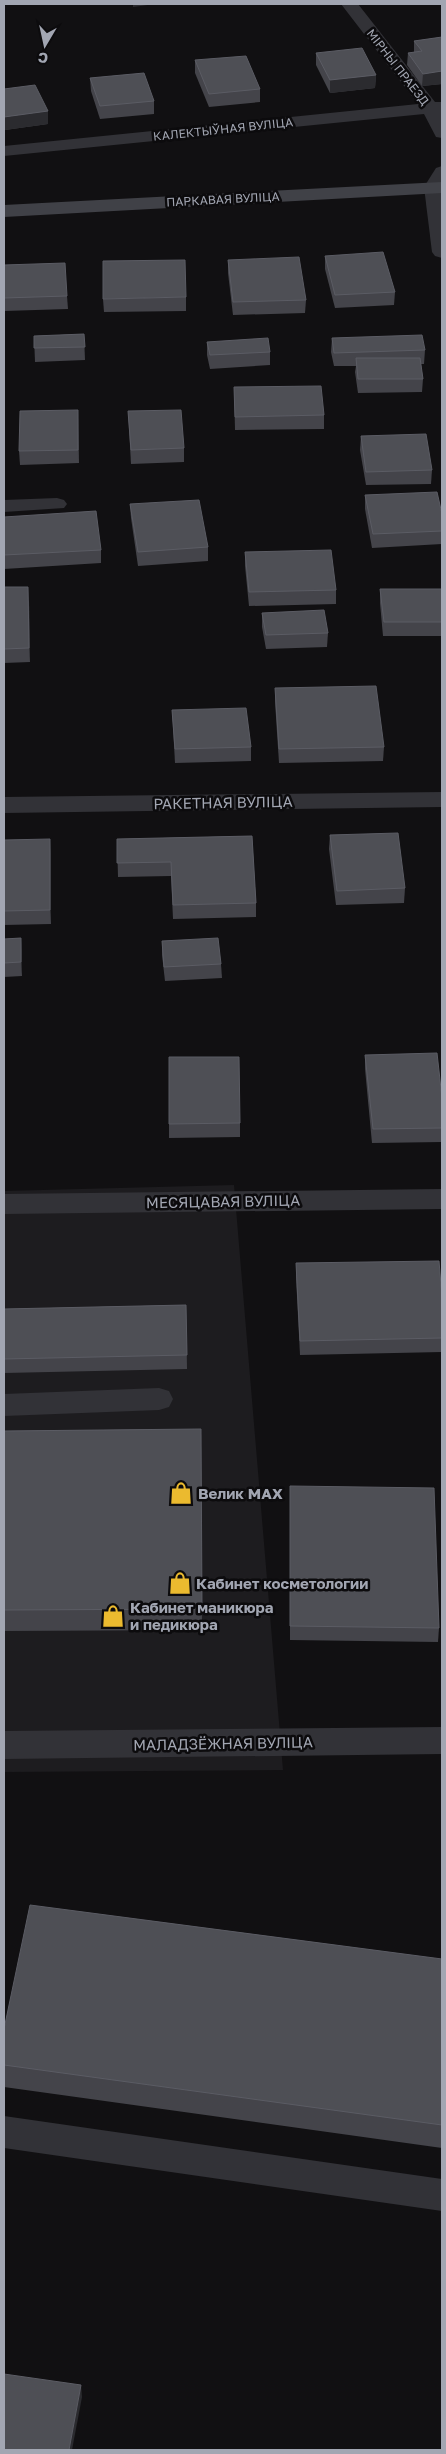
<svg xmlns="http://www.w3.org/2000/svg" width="446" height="2454" viewBox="0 0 446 2454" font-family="'Golos Text',sans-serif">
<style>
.built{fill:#1d1c1f}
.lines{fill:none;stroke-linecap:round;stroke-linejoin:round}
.lane{fill:#323237;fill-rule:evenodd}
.street{fill:#323237;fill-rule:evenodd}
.secondary{fill:#404147;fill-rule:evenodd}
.wall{fill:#44444a}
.shaded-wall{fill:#2b2b2f}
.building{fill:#4e4f55;stroke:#5b5c64}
.labels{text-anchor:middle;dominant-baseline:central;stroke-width:5;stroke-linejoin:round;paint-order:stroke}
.far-street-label{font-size:12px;fill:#a2a6b2;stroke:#0c0b0d}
.street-label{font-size:15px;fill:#a2a6b2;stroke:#0c0b0d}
.poi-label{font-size:15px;font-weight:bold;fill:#a2a6b2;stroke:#0c0b0d;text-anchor:start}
</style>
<rect width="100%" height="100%" fill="#111012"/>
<!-- built -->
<polygon class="built" points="234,1185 283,1770 4,1772 4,1191"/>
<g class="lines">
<!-- lane -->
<g class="lane">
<polygon points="57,498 64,500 67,504 64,508 4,512 4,500"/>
<polygon points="159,1388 169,1391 173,1399 169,1407 159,1410 4,1416 4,1394"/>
<polygon points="4,2116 442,2179 442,2211 4,2148"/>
</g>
<!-- street -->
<g class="street">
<polygon points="341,4 358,4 435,102 442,102 442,138 436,137 424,114 4,156 4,146 418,104"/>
<polygon points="442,166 442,258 435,256 432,252 424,187 436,168"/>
<polygon points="442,792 442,807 4,813 4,797"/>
<polygon points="442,1189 442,1209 4,1214 4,1194"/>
<polygon points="442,1727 442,1754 4,1759 4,1731"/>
</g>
<!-- secondary -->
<polygon class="secondary" points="442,182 442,193 4,217 4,205"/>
</g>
<!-- wall -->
<g class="wall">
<polygon points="442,37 442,84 422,86 407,65 408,53 414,52 414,41"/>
<polygon points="316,53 376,75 375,88 330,93 316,65"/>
<polygon points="195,60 260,89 260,102 209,107 195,73"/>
<polygon points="90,78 154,101 154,114 100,119 91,91"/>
<polygon points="4,89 48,111 48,124 5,130 4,127"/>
<polygon points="325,256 395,292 394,305 335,308 325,269"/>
<polygon points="228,260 306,300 305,313 233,315 228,273"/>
<polygon points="4,265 67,296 68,309 4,311"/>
<polygon points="186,297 186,311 104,312 103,299"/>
<polygon points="84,334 85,360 35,362 34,336"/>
<polygon points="332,338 425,350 424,364 421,364 423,379 422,392 358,393 355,372 356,366 334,366 331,352"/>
<polygon points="207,342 270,352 270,365 210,369 207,355"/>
<polygon points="234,387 324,415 324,429 235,430"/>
<polygon points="78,410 79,463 20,465 19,451"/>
<polygon points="128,411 184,448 184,462 131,464"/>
<polygon points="361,436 432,470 431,484 366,485 360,450"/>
<polygon points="365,495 442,514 442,544 372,548 365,509"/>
<polygon points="130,504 208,547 208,561 138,566 131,518"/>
<polygon points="4,517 101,550 101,563 4,569"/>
<polygon points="245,552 336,590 336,604 249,606 245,566"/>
<polygon points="4,587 29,601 30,662 4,663"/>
<polygon points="380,589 442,589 442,636 383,636 380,603"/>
<polygon points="262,613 328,633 327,647 266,649 262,627"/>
<polygon points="275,688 384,747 383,761 279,763 275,702"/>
<polygon points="172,710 251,747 251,761 175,763"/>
<polygon points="330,835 405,888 404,903 336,905 329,849"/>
<polygon points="252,836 256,903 256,917 173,919 171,876 118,877 117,839"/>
<polygon points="4,840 51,853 51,924 4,925"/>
<polygon points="21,938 22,976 4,977 4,939"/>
<polygon points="162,941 221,964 222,978 165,981 162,955"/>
<polygon points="365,1055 442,1098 442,1142 372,1143 365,1069"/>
<polygon points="169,1057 240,1123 240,1137 169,1138"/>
<polygon points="296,1263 442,1297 442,1352 300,1355 296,1277"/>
<polygon points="186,1305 187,1369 4,1373 4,1309"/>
<polygon points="201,1429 202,1630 4,1631 4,1431"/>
<polygon points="290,1499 439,1628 438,1642 290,1640"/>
<polygon points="442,1959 442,2148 4,2087 4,2029"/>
</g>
<!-- shaded-wall -->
<g class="shaded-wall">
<polygon points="133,4 155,4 133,7"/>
<polygon points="442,71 442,84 422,86 423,74"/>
<polygon points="376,75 375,88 330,93 330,80"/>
<polygon points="48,111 48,124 5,130 4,117"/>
<polygon points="28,587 29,601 30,662 29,648"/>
<polygon points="50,839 51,853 51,924 50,910"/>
<polygon points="21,938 22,952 22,976 21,962"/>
<polygon points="81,2385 82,2397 72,2450 69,2450"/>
</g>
<!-- building -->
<g class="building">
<polygon points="442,37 442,71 423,74 408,53 422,51 414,41"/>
<polygon points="362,48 376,75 330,80 316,53"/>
<polygon points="246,56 260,89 209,94 195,60"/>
<polygon points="144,73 154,101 100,106 90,78"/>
<polygon points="35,85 48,111 4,117 4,89"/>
<polygon points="383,252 395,292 335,295 325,256"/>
<polygon points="299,257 306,300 233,302 228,260"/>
<polygon points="185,260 186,297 103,299 103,261"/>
<polygon points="65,263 67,296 4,298 4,265"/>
<polygon points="84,334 85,347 34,348 34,336"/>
<polygon points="422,335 425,350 334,353 332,338"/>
<polygon points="268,338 270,352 210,355 207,342"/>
<polygon points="356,358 420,358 423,379 358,379"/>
<polygon points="321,386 324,415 235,417 234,387"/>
<polygon points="78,410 78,450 19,451 20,411"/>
<polygon points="181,410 184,448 131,450 128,411"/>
<polygon points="426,434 432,470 366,472 361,436"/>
<polygon points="437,492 442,514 442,531 373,534 365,495"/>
<polygon points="199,500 208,547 138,552 130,504"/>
<polygon points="96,511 101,550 4,555 4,517"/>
<polygon points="331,550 336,590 249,592 245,552"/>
<polygon points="4,587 28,587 29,648 4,649"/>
<polygon points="380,589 442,589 442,622 384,622"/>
<polygon points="324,610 328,633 266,635 262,613"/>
<polygon points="376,686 384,747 279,749 275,688"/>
<polygon points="246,708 251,747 175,749 172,710"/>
<polygon points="398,833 405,888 337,891 330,835"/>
<polygon points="252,836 256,903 173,905 171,862 117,863 117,839"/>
<polygon points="50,839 50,910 4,911 4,840"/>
<polygon points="21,938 21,962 4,963 4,939"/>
<polygon points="218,938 221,964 164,967 162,941"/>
<polygon points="437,1053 442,1098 442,1128 373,1129 365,1055"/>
<polygon points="169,1057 239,1057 240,1123 169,1124"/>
<polygon points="439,1261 442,1297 442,1338 300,1341 296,1263"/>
<polygon points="186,1305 187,1355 4,1359 4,1309"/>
<polygon points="201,1429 202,1609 4,1610 4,1431"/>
<polygon points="290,1486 434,1488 439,1628 290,1626"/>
<polygon points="30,1905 442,1959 442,2125 4,2065 4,2029"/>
<polygon points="4,2374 81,2385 69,2450 4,2450"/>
</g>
<!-- icons -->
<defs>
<symbol id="shop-bare" viewBox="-9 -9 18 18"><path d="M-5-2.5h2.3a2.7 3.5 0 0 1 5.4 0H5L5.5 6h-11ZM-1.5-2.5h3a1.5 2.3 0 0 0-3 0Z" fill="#ebba2f" stroke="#0c0b0d" stroke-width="2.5" paint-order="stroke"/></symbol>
</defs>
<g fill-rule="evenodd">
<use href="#shop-bare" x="165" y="1477" width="32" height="32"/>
<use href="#shop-bare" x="164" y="1567" width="32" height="32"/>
<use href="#shop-bare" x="97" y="1600" width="32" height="32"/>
</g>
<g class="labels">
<!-- far-street labels -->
<g class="far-street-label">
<text transform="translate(398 67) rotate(52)">МІРНЫ ПРАЕЗД</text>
<text transform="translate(223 129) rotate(-6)">КАЛЕКТЫЎНАЯ ВУЛІЦА</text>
<text transform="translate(223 199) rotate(-3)">ПАРКАВАЯ ВУЛІЦА</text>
</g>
<!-- street labels -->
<g class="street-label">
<text transform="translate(223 802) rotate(-1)">РАКЕТНАЯ ВУЛІЦА</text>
<text transform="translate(223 1201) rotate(-1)">МЕСЯЦАВАЯ ВУЛІЦА</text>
<text transform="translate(223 1743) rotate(-1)">МАЛАДЗЁЖНАЯ ВУЛІЦА</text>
</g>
<!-- poi labels -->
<g class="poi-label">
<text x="198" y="1493">Велик МАХ</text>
<text x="196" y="1583">Кабинет косметологии</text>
<text x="130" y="1607">Кабинет маникюра<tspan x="130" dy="17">и педикюра</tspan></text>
</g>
</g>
<!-- border -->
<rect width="446" height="2454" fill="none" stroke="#a2a6b2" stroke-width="10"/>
<!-- north arrow -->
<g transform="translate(45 45) rotate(189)" stroke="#0c0b0d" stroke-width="4" paint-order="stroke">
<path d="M0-4L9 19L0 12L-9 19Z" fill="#a2a6b2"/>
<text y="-8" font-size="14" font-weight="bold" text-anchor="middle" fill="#a2a6b2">С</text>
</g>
</svg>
